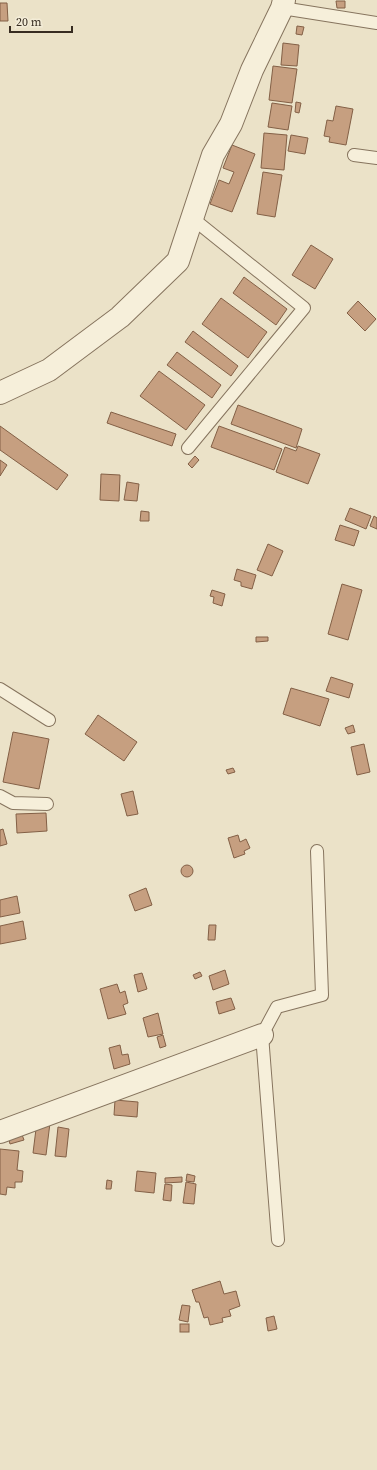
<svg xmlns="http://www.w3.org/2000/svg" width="377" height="1470" viewBox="0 0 377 1470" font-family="'Source Serif 4',serif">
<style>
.building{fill:#c69f80;stroke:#836046}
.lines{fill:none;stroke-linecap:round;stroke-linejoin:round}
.lane-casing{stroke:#86745e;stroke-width:14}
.street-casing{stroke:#86745e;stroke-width:24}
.lane{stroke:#f6efda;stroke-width:12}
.street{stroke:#f6efda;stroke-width:22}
</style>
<rect width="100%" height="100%" fill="#ebe2c8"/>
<!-- building -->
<g class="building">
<polygon points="336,1 345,1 345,8 337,8"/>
<polygon points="0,3 7,3 8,21 0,21"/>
<polygon points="297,26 304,27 302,35 296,34"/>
<polygon points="283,43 299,45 297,66 281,65"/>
<polygon points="273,66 297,69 292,103 269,100"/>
<polygon points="296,102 301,103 299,113 295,112"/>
<polygon points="272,103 292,106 288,130 268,127"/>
<polygon points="336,106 353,109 346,145 329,142 330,137 324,136 327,120 333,121"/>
<polygon points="264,133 287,135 284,170 261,168"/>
<polygon points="291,135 308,138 305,154 288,151"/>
<polygon points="232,145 255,154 232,212 210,204 219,180 229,184 234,172 223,168"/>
<polygon points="263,172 282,175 275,217 257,214"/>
<polygon points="311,245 333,259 315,289 292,275"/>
<polygon points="244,277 287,309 276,325 233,293"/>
<polygon points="221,298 267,332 248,358 202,324"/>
<polygon points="358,301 376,319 365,331 347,313"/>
<polygon points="193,331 238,366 231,376 185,342"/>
<polygon points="177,352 221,385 212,398 167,365"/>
<polygon points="159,371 205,405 186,430 140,396"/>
<polygon points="238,405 302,429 296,448 231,424"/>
<polygon points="111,412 176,434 172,446 107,423"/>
<polygon points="0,426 68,475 57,490 0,450"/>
<polygon points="219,426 282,449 274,470 211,447"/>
<polygon points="298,446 320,454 308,484 276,472 285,447 296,451"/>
<polygon points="195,456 199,460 192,468 188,464"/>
<polygon points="0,460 7,465 0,476"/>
<polygon points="101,474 120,475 119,501 100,500"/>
<polygon points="127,482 139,484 137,501 124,500"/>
<polygon points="350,508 371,516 366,529 345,520"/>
<polygon points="141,511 149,512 149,521 140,521"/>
<polygon points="374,516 377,518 377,529 370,526"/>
<polygon points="340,525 359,531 354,546 335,540"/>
<polygon points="268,544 283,551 272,576 257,570"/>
<polygon points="237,569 256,575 252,589 241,586 241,582 234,580"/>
<polygon points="342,584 362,590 348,640 328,634"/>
<polygon points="212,590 225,594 222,606 213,603 214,597 210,596"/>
<polygon points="256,637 268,637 268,641 256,642"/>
<polygon points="331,677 353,684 349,698 326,691"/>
<polygon points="291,688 329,699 320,726 283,714"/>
<polygon points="98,715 137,742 124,761 85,734"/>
<polygon points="353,725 355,732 348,734 345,728"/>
<polygon points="13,732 49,739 39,789 3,782"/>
<polygon points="364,744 370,772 357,775 351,747"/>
<polygon points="233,768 235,772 228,774 226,770"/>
<polygon points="133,791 138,814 127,816 121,794"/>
<polygon points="46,813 47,831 17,833 16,814"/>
<polygon points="3,829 7,844 0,846 0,830"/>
<polygon points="238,835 240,842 246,839 250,848 244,851 245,854 234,858 228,838"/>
<circle cx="187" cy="871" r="6"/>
<polygon points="146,888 152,905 135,911 129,895"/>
<polygon points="17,896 20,913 0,917 0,900"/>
<polygon points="23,921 26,939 0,944 0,926"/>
<polygon points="209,925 216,925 215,940 208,940"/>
<polygon points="225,970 229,984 213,990 209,976"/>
<polygon points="200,972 202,976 195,979 193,975"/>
<polygon points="142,973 147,989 138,992 134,975"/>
<polygon points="117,984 120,993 125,991 128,1003 123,1005 126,1014 108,1019 100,989"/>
<polygon points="231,998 235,1009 219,1014 216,1002"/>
<polygon points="158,1013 163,1034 148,1037 143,1018"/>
<polygon points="163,1035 166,1046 160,1048 157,1037"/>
<polygon points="120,1045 122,1055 128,1054 130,1064 114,1069 109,1048"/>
<polygon points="115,1100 138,1102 137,1117 114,1115"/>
<polygon points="37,1121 50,1123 46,1155 33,1153"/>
<polygon points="58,1127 69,1129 66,1157 55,1156"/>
<polygon points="21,1132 24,1140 10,1144 8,1136"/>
<polygon points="0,1149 19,1151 17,1170 23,1171 22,1182 15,1182 15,1188 7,1187 6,1195 0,1194"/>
<polygon points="137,1171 156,1173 154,1193 135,1191"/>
<polygon points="187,1174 195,1176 194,1182 186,1181"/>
<polygon points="182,1177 182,1182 165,1183 165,1178"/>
<polygon points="107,1180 112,1181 111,1189 106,1189"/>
<polygon points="186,1182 196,1184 194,1204 183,1203"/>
<polygon points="165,1184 172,1185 171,1201 163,1200"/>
<polygon points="220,1281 224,1294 236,1291 240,1306 229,1310 231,1316 222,1318 223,1322 210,1325 208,1317 204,1318 199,1302 196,1302 192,1290"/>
<polygon points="182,1305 190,1306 188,1322 179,1320"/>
<polygon points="274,1316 277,1329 268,1331 266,1318"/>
<rect x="180" y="1324" width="9" height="8"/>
</g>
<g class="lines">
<defs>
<g id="lane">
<polyline points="282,8 377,23"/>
<polyline points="354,155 377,158"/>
<polyline points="188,448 304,308 192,218"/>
<polyline points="0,689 49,720"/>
<polyline points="0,796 13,803 47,804"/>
<polyline points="278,1240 262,1035 277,1007 322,995 317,851"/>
</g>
<g id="street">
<polyline points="0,393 49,370 120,317 178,261 213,155 231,124 252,70 282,8 284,0"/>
<polyline points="0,1132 262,1035"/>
</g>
</defs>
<!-- lane casing -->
<use href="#lane" class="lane-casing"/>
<!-- street casing -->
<use href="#street" class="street-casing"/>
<!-- lane -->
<use href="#lane" class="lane"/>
<!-- street -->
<use href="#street" class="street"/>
</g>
<!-- scale -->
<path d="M10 26v6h62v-6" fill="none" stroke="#372c21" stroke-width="2"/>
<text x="16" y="26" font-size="12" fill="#372c21" stroke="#f3ecd7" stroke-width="3" paint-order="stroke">20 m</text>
</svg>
